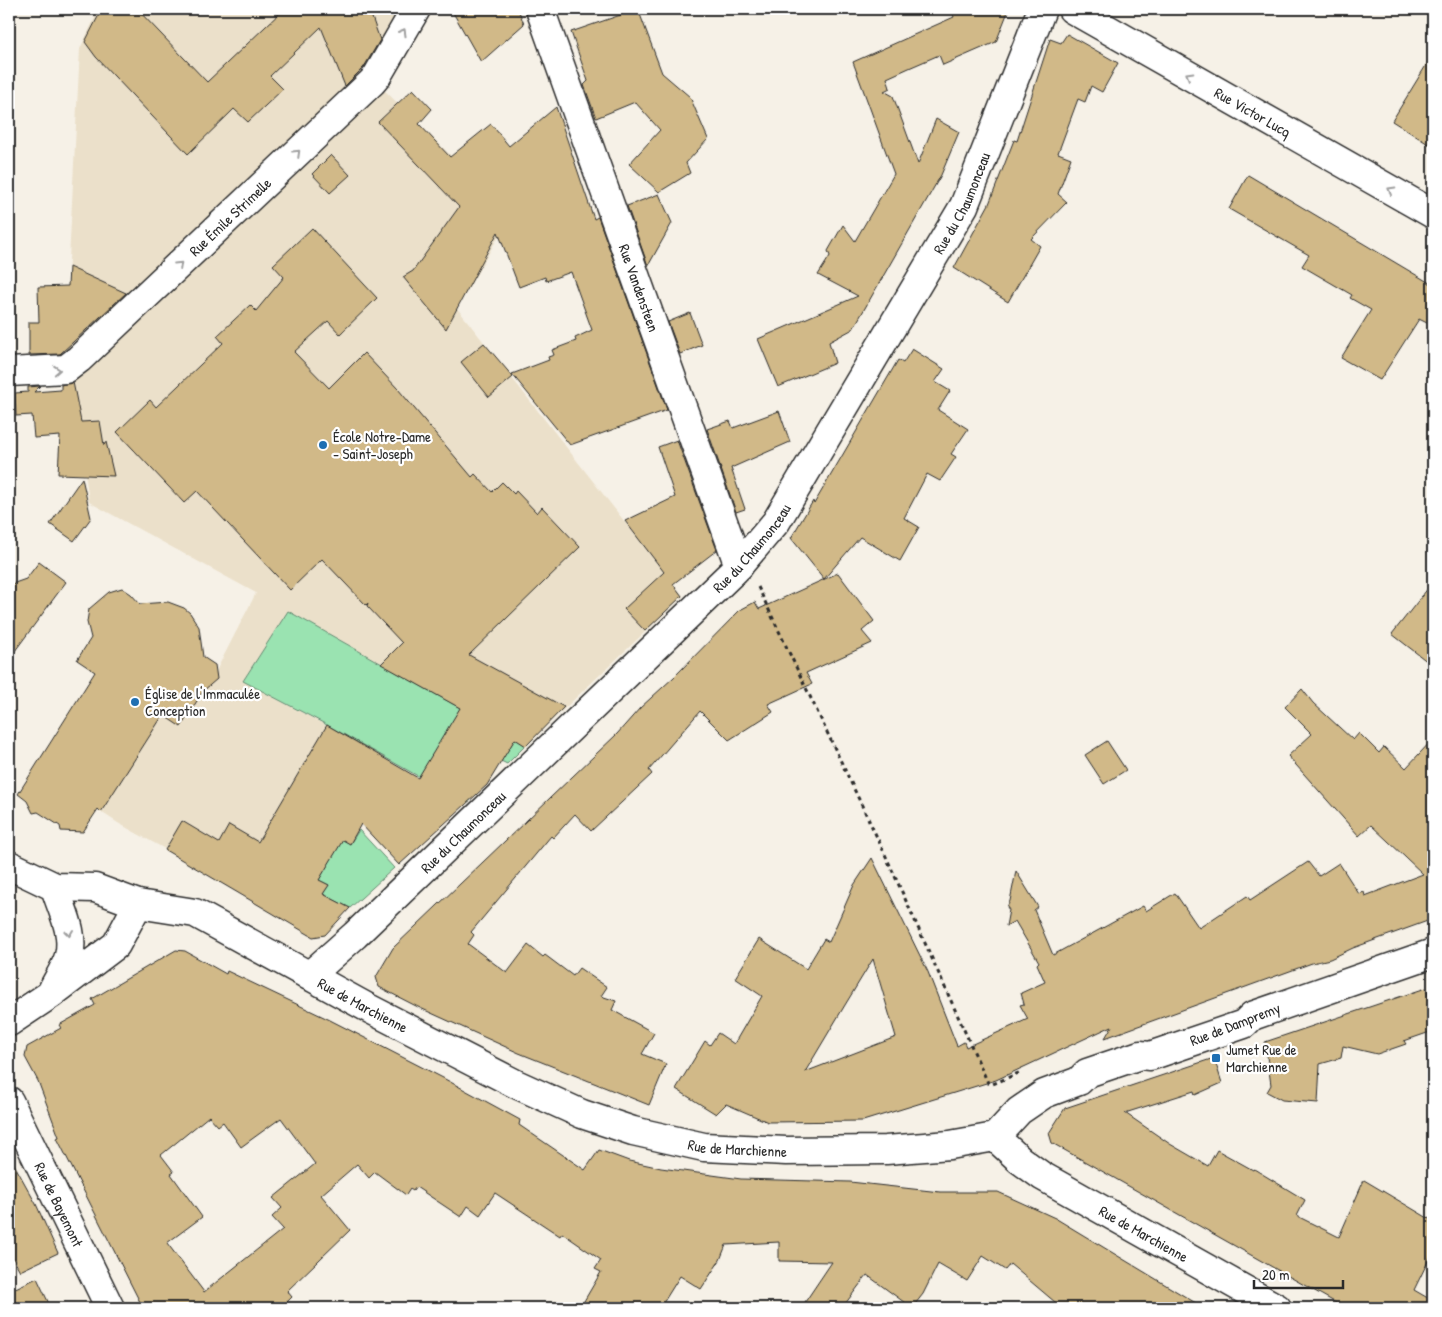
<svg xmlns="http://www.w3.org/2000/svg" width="1442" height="1317" viewBox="0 0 1442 1317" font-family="'Patrick Hand',sans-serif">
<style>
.built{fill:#ebe0ca}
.green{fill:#9ae3b1;stroke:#62876e}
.building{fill:#d1b988;stroke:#2b2b2b;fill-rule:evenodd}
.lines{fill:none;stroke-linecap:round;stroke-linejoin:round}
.minor-casing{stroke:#2b2b2b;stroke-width:31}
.path{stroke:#2b2b2b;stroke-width:3;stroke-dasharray:4 4;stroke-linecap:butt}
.minor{stroke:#fff;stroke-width:28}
.oneway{stroke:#a0a0a0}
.poi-dot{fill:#1f6fb2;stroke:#fff;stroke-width:2}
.labels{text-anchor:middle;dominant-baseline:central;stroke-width:4.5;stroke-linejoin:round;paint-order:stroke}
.street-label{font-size:15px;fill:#2b2b2b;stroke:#fff}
.poi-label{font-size:15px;fill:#2b2b2b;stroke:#fff;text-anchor:start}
</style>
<rect width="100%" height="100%" fill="#f6f1e7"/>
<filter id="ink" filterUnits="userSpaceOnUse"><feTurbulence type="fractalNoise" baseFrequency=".02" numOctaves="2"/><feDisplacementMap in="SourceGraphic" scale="10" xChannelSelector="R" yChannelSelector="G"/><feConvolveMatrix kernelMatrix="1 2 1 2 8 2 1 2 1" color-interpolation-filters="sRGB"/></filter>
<g filter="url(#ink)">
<!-- built -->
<polygon class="built" points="99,9 406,9 366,72 511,215 457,308 683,596 526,745 288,611 243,681 374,751 276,915 229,826 219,843 183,821 165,849 118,823 101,812 163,715 181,727 205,687 214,682 217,669 256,593 89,502 74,389 64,355 80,49"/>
<!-- green -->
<g class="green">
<polygon points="288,611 460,708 438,781 471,800 466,803 327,725 243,681"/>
<polygon points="515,739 526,745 507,764 501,761"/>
<polygon points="327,830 350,844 359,830 394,868 350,908 323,894 329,885 319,880 334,854"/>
</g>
<!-- building -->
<g class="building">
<polygon points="102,9 137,9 207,82 284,9 369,9 380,40 364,67 345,86 321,27 270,76 283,89 248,122 234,109 188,154 96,57 85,42"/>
<polygon points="451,9 518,9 524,24 481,62"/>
<polygon points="638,9 662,73 690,97 708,139 686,163 690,173 659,192 629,164 660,130 635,102 596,118 584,85 588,81 571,32"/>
<polygon points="951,9 1009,9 996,42 943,65 939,55 909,68 887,78 890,88 884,91 893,96 918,164 936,119 959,132 941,175 853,329 829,342 835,363 778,387 758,339 858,296 818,275 830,256 828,251 843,225 855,241 894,174 853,62 954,17"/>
<polygon points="1067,34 1118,63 1102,92 1091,86 1085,102 1078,99 1058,153 1071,158 1058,194 1067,202 1031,239 1040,246 1008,302 954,268 989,204 1014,140 1017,141 1050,39 1061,43"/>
<polygon points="1433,54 1433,147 1392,121"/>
<polygon points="413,89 432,109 419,124 450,157 491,124 509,146 556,107 594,219 598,217 667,410 570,445 512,374 549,360 548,357 554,355 552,350 576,341 575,338 592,330 571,272 546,281 545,277 519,287 498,232 446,329 403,277 413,271 459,207 378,122"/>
<polygon points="331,155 350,175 330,193 312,174"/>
<polygon points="1248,175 1433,285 1433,326 1419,319 1380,380 1341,358 1371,310 1350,298 1352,295 1302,266 1309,255 1229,209"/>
<polygon points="659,194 672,223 648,266 627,206"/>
<polygon points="312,228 377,298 340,334 328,321 294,352 329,388 364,353 398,389 472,477 475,474 492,492 502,482 514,494 516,491 537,513 542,507 580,547 469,655 564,707 526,746 515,739 487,785 399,865 361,824 350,844 343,840 319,880 329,885 323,894 350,908 325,935 313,937 165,850 182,821 219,843 229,825 258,842 327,725 418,778 460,708 381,664 402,643 367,606 368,603 366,605 322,559 290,590 197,491 184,503 117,432 150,400 156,407 223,343 217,336 250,305 256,311 284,277 273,265"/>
<polygon points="69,267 126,293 60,354 29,355 29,322 39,322 38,287 68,286"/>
<polygon points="690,313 702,345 680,354 668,322"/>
<polygon points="484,343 513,377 489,397 461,362"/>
<polygon points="912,349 944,369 935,382 950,391 938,410 968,429 951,454 956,457 940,481 927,474 904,518 919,527 900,561 860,537 824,579 791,538 813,501 814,504 898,360 903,363"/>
<polygon points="73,382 81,422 100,421 104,445 106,442 114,476 58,474 60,436 34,438 32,415 16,416 15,393 28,392 28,387 40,386 34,392 61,390 61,385"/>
<polygon points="779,411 790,442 731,468 745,509 736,512 707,429 730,421 733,428"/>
<polygon points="677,440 717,550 673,584 682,596 645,631 624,609 664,572 625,521 675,497 658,447"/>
<polygon points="82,478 91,518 74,541 50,524"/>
<polygon points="39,562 66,582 9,659 9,585 26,579"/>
<polygon points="838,573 874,621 862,631 872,643 806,673 812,684 768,704 773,712 729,740 700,711 649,770 652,774 591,831 575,814 553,838 551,836 471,932 474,935 468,944 507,973 528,945 543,957 545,955 573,976 579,968 607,987 601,996 616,1001 612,1010 654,1033 642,1054 666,1064 649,1105 519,1053 418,1007 379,987 376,977 393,948 617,734 640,708 674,677 740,610 755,602 759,609"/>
<polygon points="1433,582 1433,666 1392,634"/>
<polygon points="122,588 131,594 140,604 168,602 184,608 190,613 199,627 203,657 215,665 217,679 203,691 181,727 163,715 101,812 98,809 83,832 61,831 60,826 38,812 33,813 27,801 18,794 95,672 77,660 91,638 87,622 89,609 109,592"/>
<path d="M1302 689 1313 703 1353 740 1359 733 1379 753 1384 747 1406 768 1433 739V919L1353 948 1330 959 1312 963 1105 1038 1112 1026 996 1080 863 1121 768 1122 726 1104 716 1114 676 1089 705 1041 710 1045 718 1033 734 1044 762 996 735 978 759 939 806 969 824 939 829 942 854 885 872 858 928 972 957 1046 964 1042 966 1047 1028 1019 1020 1005 1024 1004 1021 993 1045 982 1037 964 1039 962 1015 921 1006 926 1009 910 1007 907 1010 901 1016 871 1038 907 1034 910 1053 955 1143 906 1146 911 1175 893 1199 928 1247 896 1250 900 1308 862 1319 876 1339 863 1359 894 1364 892 1365 896 1423 874 1371 825 1359 836 1288 756 1312 734 1285 707ZM873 959 896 1037 805 1072 845 1005Z"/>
<polygon points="1107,741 1126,770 1104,784 1085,755"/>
<path d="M176 950 185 951 226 974 227 971 328 1019 443 1078 520 1120 519 1125 585 1170 599 1150 629 1161 661 1168 741 1179 850 1182 940 1192H998L1055 1218 1204 1308H1062L1010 1264 1005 1270 983 1256 967 1281 938 1264 923 1294 912 1308 867 1275 842 1308H801L832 1262 779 1261V1242L726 1245 720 1260 701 1289 680 1276 660 1308H580L601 1272 595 1269 601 1260 562 1233 560 1236 495 1193 480 1215 468 1206 461 1217 416 1187 413 1191 410 1189 406 1195 375 1172 369 1178 357 1164 321 1195 350 1230 287 1291 292 1297 281 1308H143L57 1138 59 1137 38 1081 25 1057 27 1047 61 1028 59 1025 95 1005 92 999ZM209 1116 218 1126 223 1122 241 1147 281 1118 315 1164 273 1198 282 1208 272 1217 283 1229 204 1292 167 1243 202 1217 171 1174 174 1172 161 1155Z"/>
<polygon points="1426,988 1433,1013 1433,1031 1404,1041 1406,1044 1377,1054 1343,1046 1341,1058 1320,1064 1318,1103 1282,1100 1267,1092 1271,1085 1265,1042"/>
<polygon points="1214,1058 1222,1083 1195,1095 1194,1091 1125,1113 1170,1144 1208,1166 1217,1150 1253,1170 1254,1169 1305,1200 1297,1216 1339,1237 1364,1180 1433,1221 1433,1251 1414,1290 1433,1301 1433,1308 1345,1308 1052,1143 1049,1133 1065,1108"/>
<polygon points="9,1155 36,1204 58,1253 20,1271 9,1251"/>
<polygon points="37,1278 51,1308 9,1308 9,1291"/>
</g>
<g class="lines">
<defs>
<g id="minor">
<path id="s1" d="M540 9 739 566"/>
<path id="s2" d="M1072 9 1433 214"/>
<path id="s3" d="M9 372 66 369 79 359 372 82 377 76 416 9"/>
<path id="s4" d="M9 865 55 887 95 888 138 904 195 913 370 1009 516 1084 582 1114 633 1131 704 1147 786 1151 886 1150 950 1145 995 1137"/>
<path id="s5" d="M309 976 355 935 735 570 776 522 964 206 1042 9"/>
<path d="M53 989C58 979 66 967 69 956 75 932 61 909 55 887"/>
<polyline points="9,1022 51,994 116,945 138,904"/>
<path id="s6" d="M9 1101 110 1308"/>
<polyline points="995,1137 1019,1111 1044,1094 1079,1081 1087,1073 1140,1055 1150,1056 1244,1024 1252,1016 1433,953"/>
<path id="s7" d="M995 1137 1020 1160 1042 1176 1277 1308"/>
</g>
</defs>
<!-- minor casing -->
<use href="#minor" class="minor-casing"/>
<!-- path -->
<polyline class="path" points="758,587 884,852 988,1083 993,1084 1021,1072"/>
<!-- minor -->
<use href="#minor" class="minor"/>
</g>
<!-- one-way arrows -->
<defs><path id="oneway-chevron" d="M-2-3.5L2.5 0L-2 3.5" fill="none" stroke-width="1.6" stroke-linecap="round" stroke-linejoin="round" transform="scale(1.25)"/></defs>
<g class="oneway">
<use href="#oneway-chevron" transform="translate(403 32) rotate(-60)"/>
<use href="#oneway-chevron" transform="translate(1189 75) rotate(-150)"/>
<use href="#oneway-chevron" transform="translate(297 153) rotate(-44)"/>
<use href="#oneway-chevron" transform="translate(1391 190) rotate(-150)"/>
<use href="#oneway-chevron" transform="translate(179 265) rotate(-43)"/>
<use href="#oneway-chevron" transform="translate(57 370) rotate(-4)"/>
<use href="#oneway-chevron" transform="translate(69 933) rotate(83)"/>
</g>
</g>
<!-- markers -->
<g class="poi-dot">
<circle cx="323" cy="445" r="5"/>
<circle cx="135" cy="702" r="5"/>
<rect x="1211" y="1053" width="10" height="10" rx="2.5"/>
</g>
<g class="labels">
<!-- street labels -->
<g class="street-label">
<text stroke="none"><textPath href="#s2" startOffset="208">Rue Victor Lucq</textPath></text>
<text stroke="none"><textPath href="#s5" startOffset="1021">Rue du Chaumonceau</textPath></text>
<text stroke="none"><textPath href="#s3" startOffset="281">Rue Émile Strimelle</textPath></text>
<text stroke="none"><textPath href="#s1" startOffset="296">Rue Vandensteen</textPath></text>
<text stroke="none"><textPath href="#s5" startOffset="616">Rue du Chaumonceau</textPath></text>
<text stroke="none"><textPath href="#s5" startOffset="211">Rue du Chaumonceau</textPath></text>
<text stroke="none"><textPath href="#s4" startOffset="386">Rue de Marchienne</textPath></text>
<text transform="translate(1235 1024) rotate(-21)">Rue de Dampremy</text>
<text stroke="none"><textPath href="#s4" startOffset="791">Rue de Marchienne</textPath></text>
<text stroke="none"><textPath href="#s6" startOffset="115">Rue de Bayemont</textPath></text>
<text stroke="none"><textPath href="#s7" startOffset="178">Rue de Marchienne</textPath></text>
</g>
<!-- poi labels -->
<g class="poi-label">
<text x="333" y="436">École Notre-Dame<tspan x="333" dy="17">- Saint-Joseph</tspan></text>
<text x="145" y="693">Église de l'Immaculée<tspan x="145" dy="17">Conception</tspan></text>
<text x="1226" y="1049">Jumet Rue de<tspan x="1226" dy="17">Marchienne</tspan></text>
</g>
</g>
<!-- margin -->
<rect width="1442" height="1317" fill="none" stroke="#fff" stroke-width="30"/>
<rect x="15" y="15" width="1412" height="1287" fill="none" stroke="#2b2b2b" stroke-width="2" filter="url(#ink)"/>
<!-- scale -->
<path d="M1254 1280v8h89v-8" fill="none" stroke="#2b2b2b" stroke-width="2.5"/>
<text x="1262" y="1280" font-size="15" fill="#2b2b2b" stroke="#ffffff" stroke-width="4" paint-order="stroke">20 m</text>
</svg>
